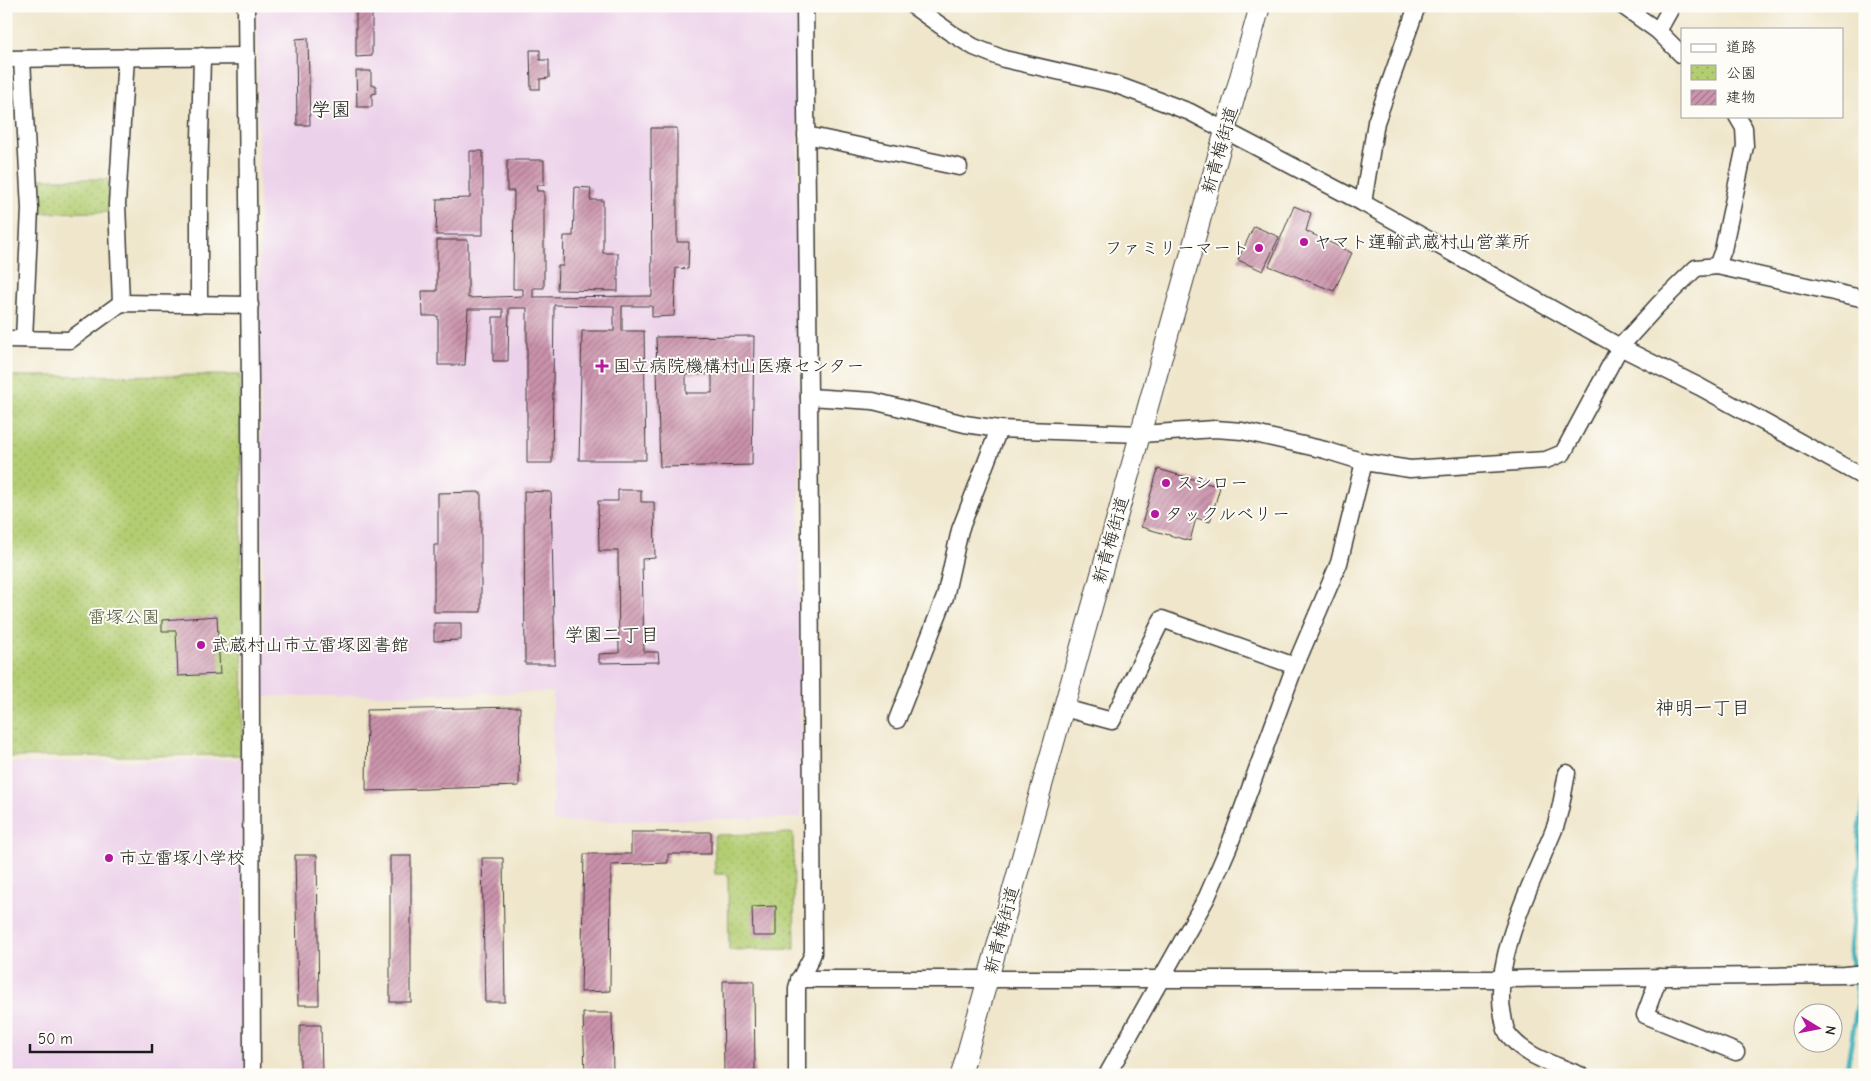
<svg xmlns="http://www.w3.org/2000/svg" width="1871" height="1081" viewBox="0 0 1871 1081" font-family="'Comic Neue','Klee One',sans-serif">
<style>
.built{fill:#ecd1ea}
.park{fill:url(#park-dots);stroke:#687447}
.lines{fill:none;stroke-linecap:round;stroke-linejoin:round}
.stream{stroke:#43b2bc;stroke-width:5}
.building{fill:url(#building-hatch);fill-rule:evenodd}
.minor-casing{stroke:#3c3a36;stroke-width:19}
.major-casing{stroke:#3c3a36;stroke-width:22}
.minor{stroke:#fff;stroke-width:16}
.major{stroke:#fff;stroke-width:20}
.poi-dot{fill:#b5179e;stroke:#fdfcf7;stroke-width:2}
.labels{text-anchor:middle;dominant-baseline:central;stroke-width:4;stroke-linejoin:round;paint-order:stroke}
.street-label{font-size:18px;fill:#1c1c1c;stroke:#fdfcf7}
.poi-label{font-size:18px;fill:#1c1c1c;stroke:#fdfcf7;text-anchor:start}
.park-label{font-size:18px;fill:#515a3a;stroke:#fdfcf7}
.neighbourhood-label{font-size:19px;fill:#1c1c1c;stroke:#fdfcf7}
.quarter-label{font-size:20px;fill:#1c1c1c;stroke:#fdfcf7}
</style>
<defs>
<pattern id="park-dots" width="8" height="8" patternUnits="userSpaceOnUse" patternTransform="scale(1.25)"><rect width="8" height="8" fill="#b3cd72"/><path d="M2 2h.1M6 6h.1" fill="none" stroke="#99af62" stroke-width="1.8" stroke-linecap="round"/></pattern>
<pattern id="building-hatch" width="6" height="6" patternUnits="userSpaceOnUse" patternTransform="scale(1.25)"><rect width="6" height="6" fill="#cb93ac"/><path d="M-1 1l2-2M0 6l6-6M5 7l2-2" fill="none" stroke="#a4778b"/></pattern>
</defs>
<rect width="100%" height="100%" fill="#fdfcf7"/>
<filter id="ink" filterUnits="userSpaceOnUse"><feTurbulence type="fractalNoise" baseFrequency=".02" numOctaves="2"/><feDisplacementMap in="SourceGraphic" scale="10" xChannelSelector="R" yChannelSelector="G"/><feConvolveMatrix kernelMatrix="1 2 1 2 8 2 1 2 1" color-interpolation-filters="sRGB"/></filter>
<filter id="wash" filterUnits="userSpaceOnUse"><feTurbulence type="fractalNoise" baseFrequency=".0096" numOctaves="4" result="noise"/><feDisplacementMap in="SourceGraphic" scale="20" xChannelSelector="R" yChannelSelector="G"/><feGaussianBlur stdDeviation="1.12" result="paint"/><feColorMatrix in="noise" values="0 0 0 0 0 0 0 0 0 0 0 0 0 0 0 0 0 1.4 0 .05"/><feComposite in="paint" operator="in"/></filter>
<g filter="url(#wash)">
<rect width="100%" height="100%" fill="#efe6cb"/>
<!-- built -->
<g class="built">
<polygon points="257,6 797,6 801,818 553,822 553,692 264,697"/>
<polygon points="243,759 244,1075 6,1075 6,763"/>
</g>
<!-- park -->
<g class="park">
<polygon points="35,179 108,179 109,212 36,213"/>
<polygon points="240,375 243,755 6,757 6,376"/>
<polygon points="793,833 795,949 729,950 728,874 715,874 714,835"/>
</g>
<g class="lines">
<!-- stream -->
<polyline class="stream" points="1846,1075 1858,1001 1850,950 1856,887 1861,863 1859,835 1865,792"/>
</g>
<g id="blocks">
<!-- building -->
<g class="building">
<polygon points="356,6 372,6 372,56 356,57"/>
<polygon points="308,38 310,125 297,125 296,39"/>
<polygon points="530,50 540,50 540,60 549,60 549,78 540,79 540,89 531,89"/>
<polygon points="356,71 371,71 371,85 376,85 376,93 372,94 372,107 357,107"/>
<polygon points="651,128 677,128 677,242 689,242 688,269 676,268 674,316 652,317 652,306 622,306 622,331 644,331 646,460 579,460 582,331 614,331 614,306 554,305 552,463 527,463 527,308 509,308 508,361 493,361 493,317 503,317 503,309 468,309 465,365 438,365 438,316 423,316 422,291 437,291 437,240 468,240 468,298 523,296 523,289 513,289 514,191 507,191 507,160 544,160 544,185 536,185 537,191 544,191 544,288 533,288 533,297 652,296"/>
<polygon points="470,151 483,151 483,235 436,235 437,199 470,198"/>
<polygon points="575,187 591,188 590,200 603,200 603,253 618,253 618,291 557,290 558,266 563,266 564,236 573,236"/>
<polygon points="1294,206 1311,213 1306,231 1352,253 1334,291 1269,266"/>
<polygon points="1254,226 1279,237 1263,271 1238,260"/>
<path d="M754 336 752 465 660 467 656 337ZM686 374H712V393H686Z"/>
<polygon points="1158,469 1220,487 1210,522 1196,518 1190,541 1141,527"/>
<polygon points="618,490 641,490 641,502 654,502 655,558 642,559 644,652 658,652 659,662 599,663 599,654 619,653 618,551 599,551 598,501 618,501"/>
<polygon points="524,491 551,492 555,664 525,664"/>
<polygon points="481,492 481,612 434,612 434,545 438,545 438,493"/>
<polygon points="217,616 220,674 178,676 176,631 162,631 162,620"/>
<polygon points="434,623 461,623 461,640 434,641"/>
<polygon points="520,707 519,786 366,791 367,710"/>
<polygon points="631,832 711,832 711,854 668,854 668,863 611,865 610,991 581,992 584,854 631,854"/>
<polygon points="295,855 317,855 319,1005 298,1005"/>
<rect x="390" y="856" width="21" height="146"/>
<polygon points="482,858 503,858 505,1002 485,1002"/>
<polygon points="776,906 776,936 753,936 752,907"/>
<polygon points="723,981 754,981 755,1075 724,1075"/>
<polygon points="583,1013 612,1013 613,1075 585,1075"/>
<polygon points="300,1025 321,1025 322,1075 300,1075"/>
</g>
</g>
</g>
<g filter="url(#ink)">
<use href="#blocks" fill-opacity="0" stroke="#3c3a36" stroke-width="1"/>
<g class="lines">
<defs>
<g id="minor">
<polyline points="246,6 250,381 252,1075"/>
<polyline points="913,6 951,33 974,47 1004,59 1114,84 1190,112 1363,203 1620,347 1700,387 1865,478"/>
<polyline points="1623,6 1658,31 1682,55"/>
<polyline points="1658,31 1672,6"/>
<polyline points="6,59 247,56"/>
<polyline points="22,59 30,209 24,339"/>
<polyline points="806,135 959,167"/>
<polyline points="1363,203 1376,122 1417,6"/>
<polyline points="1717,266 1723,250 1745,146 1744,128 1737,116"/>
<polyline points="121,303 117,204 126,57"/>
<polyline points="199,305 199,181 202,56"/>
<polyline points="6,339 70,340 121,303 250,305"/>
<polyline points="809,397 873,401 965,424 999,429 1141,434 1215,429 1242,431 1325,450 1364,462 1410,469 1546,460 1563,453 1620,347 1658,305 1696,268 1717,266 1865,299"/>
<polyline points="1064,708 1112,721 1162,619 1295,666"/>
<polyline points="897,720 945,597 960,530 999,429"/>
<path d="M1567 773C1563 792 1561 814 1553 832 1532 883 1491 960 1503 1016 1504 1022 1505 1030 1508 1034 1525 1057 1554 1064 1580 1075"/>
<polyline points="1659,977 1645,1015 1736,1052"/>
<polyline points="799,979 1502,979 1845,975 1865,973"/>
<path d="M797 1075V988C800 975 809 965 813 953L809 397 805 6"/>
<polyline points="1107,1075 1207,897 1229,846 1293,671 1339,563 1364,462"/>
</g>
<polyline id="major" points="961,1075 1260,6"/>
</defs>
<!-- minor casing -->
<use href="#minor" class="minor-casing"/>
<!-- major casing -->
<use href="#major" class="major-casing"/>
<!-- minor -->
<use href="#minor" class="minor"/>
<!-- major -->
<use href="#major" class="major"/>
</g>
</g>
<!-- markers -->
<g class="poi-dot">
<circle cx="1304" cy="242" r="5"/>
<circle cx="1259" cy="248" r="5"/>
<path d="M599.5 358.5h5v5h5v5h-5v5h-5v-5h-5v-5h5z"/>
<circle cx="1166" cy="483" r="5"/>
<circle cx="1155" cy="514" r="5"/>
<circle cx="201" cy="645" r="5"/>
<circle cx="109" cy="858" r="5"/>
</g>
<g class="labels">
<!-- street labels -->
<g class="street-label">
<text transform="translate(1220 150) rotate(-74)">新青梅街道</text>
<text transform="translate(1111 540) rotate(-74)">新青梅街道</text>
<text transform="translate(1002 930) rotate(-75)">新青梅街道</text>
</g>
<!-- poi labels -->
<g class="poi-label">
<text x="1314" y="242">ヤマト運輸武蔵村山営業所</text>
<text x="1249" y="248" text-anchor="end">ファミリーマート</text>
<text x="613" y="366">国立病院機構村山医療センター</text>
<text x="1176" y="483">スシロー</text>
<text x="1165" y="514">タックルベリー</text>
<text x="211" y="645">武蔵村山市立雷塚図書館</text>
<text x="119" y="858">市立雷塚小学校</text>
</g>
<!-- park labels -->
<g class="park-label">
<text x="124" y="617">雷塚公園</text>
</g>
<!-- neighbourhood labels -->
<g class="neighbourhood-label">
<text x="612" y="635">学園二丁目</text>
<text x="1703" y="708">神明一丁目</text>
</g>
<!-- quarter labels -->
<g class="quarter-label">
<text x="331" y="109">学園</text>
</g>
</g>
<!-- margin -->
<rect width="1871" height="1081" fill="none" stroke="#fdfcf7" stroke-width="25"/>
<!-- legend -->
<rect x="1681" y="28" width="162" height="90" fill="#fdfcf7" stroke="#a3a29f"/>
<rect x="1691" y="44" width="25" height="8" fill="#ffffff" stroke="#a3a29f"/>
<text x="1726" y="52" font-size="15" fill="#1c1c1c">道路</text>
<rect x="1691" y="65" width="25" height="15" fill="url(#park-dots)" stroke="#a3a29f"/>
<text x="1726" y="78" font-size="15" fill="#1c1c1c">公園</text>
<rect x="1691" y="90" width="25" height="15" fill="url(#building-hatch)" stroke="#a3a29f"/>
<text x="1726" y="102" font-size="15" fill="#1c1c1c">建物</text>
<!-- north arrow -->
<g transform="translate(1818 1028) rotate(100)"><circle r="24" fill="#fdfcf7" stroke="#a3a29f"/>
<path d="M0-4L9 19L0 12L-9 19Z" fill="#b5179e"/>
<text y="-8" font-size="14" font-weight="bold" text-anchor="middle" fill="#1c1c1c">N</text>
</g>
<!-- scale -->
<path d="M30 1044v8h122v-8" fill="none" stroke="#1c1c1c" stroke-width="2.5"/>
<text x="38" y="1044" font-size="15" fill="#1c1c1c" stroke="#fdfcf7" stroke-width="4" paint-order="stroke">50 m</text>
</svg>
